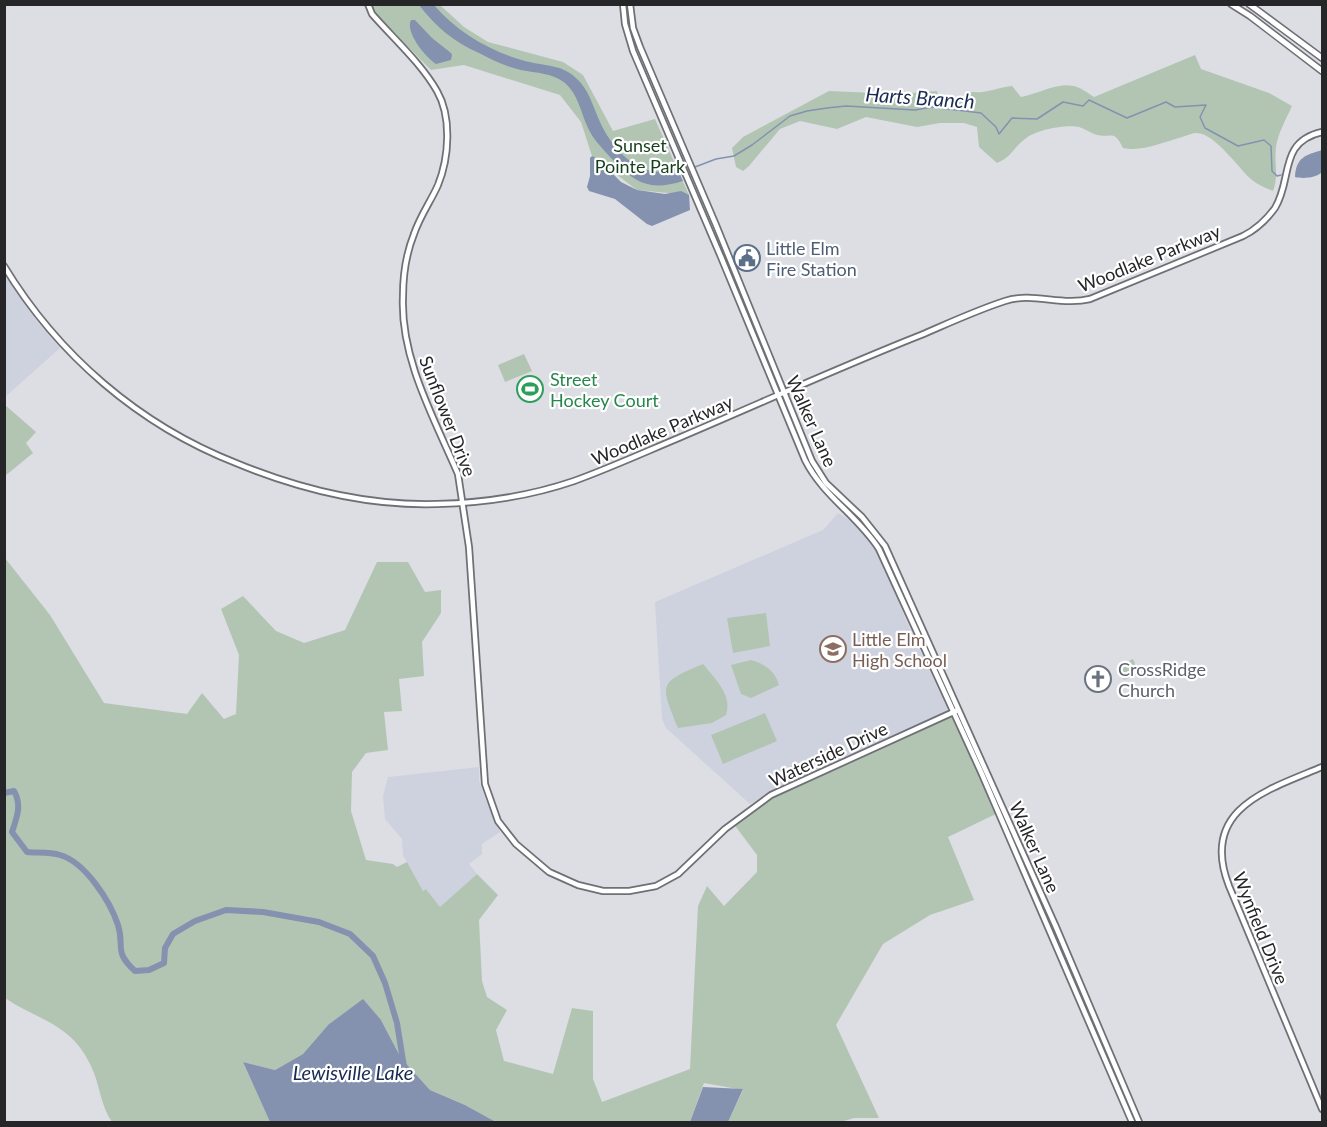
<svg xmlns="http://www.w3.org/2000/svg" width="1327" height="1127" viewBox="0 0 1327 1127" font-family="Lato,sans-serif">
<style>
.built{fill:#ced2df}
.green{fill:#b2c5b3}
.water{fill:#8492af}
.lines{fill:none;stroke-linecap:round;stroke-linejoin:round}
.stream{stroke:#8492af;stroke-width:1.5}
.river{stroke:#8492af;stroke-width:6}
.minor-casing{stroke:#6f7076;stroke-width:8}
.major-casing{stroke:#6f7076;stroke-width:8}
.minor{stroke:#fff;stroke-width:4.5}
.major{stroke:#fff;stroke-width:5}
.labels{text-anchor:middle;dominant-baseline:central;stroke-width:4.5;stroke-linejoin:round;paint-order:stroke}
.park-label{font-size:18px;fill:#153f1c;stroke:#fff}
.service-label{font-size:18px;fill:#4e5e75;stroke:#fff;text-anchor:start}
.street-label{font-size:18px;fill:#262629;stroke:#fff}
.leisure-label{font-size:18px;fill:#27864d;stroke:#fff;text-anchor:start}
.education-label{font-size:18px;fill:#785e54;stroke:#fff;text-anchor:start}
.worship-label{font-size:18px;fill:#5b616d;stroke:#fff;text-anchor:start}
.water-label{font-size:20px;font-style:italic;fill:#192b52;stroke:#fff}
</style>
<rect width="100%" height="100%" fill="#dcdee4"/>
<!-- built -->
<g class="built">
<polygon points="5,273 35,319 60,348 5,397"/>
<polygon points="838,513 859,526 879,554 906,620 947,708 946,713 779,787 750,804 666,728 662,719 655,602 823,530"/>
<polygon points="479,767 479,781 486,801 500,832 482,844 482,854 469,864 477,874 440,908 426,889 423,891 403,855 402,839 385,819 383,796 388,777"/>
</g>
<!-- green -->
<g class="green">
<polygon points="370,5 440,5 464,27 488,42 563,62 583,75 613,131 655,119 689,195 637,190 592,156 581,122 560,95 464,65 431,70 374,13"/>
<path d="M1195 55 1201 69 1269 93 1292 106C1286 119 1278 133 1276 147 1274 163 1279 176 1273 191 1266 188 1258 185 1252 180 1239 169 1214 132 1196 133 1192 133 1186 136 1182 137 1164 142 1142 152 1123 148 1114 129 1112 138 1097 135 1091 133 1085 129 1079 127 1066 124 1035 130 1025 139 1013 148 1012 157 997 163L979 147 977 127 964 123H940L917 127 866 117 837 129 800 121 780 129 749 166 743 171 736 167 732 148 743 137 829 91 898 94 937 91 939 103 968 102 967 93C973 91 976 93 982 92 992 91 1001 87 1012 86L1021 97C1038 94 1057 82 1073 86 1080 87 1088 93 1094 97Z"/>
<polygon points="524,354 532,371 505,382 498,365"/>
<polygon points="5,405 36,432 26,443 33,453 5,476"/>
<path d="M5 558 50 615 104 703 187 714 202 693 224 719 236 714 239 655 221 609 243 596 276 631 304 643 345 630 377 562H408L425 592 441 590V613L422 642 424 676 399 679 402 711 384 712 388 750 366 753 352 772 351 811 366 860 393 864 397 867 407 862 423 891 426 889 440 907 477 874 498 895 479 920 482 981 487 997 507 1010 496 1030 504 1061 553 1074 572 1008 593 1011V1079L602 1102 690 1069 698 906 707 886 724 906 757 872V855L733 823 777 792 953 712 998 813 948 837 974 900 930 915 883 944 836 1025 879 1118H854L841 1122H728L743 1090 704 1083 690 1122H496L465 1105 430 1090 401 1058 381 1020 328 1025 303 1054 275 1070 243 1062 270 1122H112C100 1105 100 1084 91 1066 71 1023 39 1021 5 998Z"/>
<polygon points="766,613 770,646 733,653 727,618"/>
<polygon points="1133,659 1139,674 1124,680 1117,667"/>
<path d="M751 660C765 664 775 671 779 685L751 698 741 694 731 665Z"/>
<path d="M703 664C715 679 733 695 726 715L712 723 678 728C660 683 658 683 703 664Z"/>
<polygon points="765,713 777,741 723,764 711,735"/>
</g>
<!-- water -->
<g class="water">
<path d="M419 5H434C458 33 490 51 525 61 543 66 562 64 576 78 589 89 593 107 600 122 613 151 643 183 677 168L683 181C648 192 634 182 610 157 602 148 593 139 588 128 581 113 578 94 565 83 553 73 536 73 521 70 506 67 493 60 479 53 454 42 436 27 419 5Z"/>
<path d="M411 20H415L432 38 451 53 452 55 451 60 436 64C425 57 405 32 411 20Z"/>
<path d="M1322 150V172C1316 178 1303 179 1295 177 1296 157 1306 155 1322 150Z"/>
<polygon points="592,156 598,159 621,182 637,190 665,194 681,191 689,195 690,210 652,226 647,224 615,199 589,191 587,187 590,176 590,158"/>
<polygon points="363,999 381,1020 401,1058 430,1090 465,1105 496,1122 270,1122 243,1062 275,1070 303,1054 328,1025"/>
<polygon points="703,1087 743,1089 728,1122 690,1122"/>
</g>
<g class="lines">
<!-- stream -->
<polyline class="stream" points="695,167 716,159 734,156 752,145 790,116 807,111 827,108 846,106 915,110 932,107 981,113 996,127 999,134 1012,118 1037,119 1063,102 1083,106 1089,100 1127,118 1166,102 1175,107 1206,105 1200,117 1205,128 1238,146 1264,140 1271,146 1272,171 1277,176 1281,175"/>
<!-- river -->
<path class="river" d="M4 793 14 791C22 805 17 817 12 832L27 852C37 853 50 852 60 855 85 862 110 901 118 925 125 947 113 951 135 971L149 970 164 963 165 948 173 934 195 921 226 910 263 912 319 922 350 934 373 956 385 983 397 1023 404 1067"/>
<defs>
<g id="minor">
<path d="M368 4 372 14C394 39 421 63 437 91 452 117 449 158 438 185 431 201 420 216 414 234 406 254 403 275 403 296 400 358 434 418 458 474L469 547 485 784 498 821 516 844 549 872 578 885 603 891H629L656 886 678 874 725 829 771 795 958 710"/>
<path d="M623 4 625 24 633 51 721 257 805 460C823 496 858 516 879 549L981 772 1132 1122"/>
<polyline points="630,4 633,28 640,47 716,225 812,461 826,483 862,517 885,546 1056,927 1139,1122"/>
<path d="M4 266C58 355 139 425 236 463 299 489 368 506 437 504 483 503 530 496 574 481 610 468 645 452 681 437 761 403 840 367 921 335 949 323 977 310 1005 301 1032 292 1062 306 1090 299L1243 236C1255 230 1267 219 1275 208 1293 179 1278 142 1322 132"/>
<path d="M1322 767C1267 790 1199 809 1229 886L1322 1109"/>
</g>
<g id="major">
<polyline points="1231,4 1250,16 1322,71"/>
<polyline points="1249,4 1322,58"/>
</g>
</defs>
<!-- minor casing -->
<use href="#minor" class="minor-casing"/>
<!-- major casing -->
<use href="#major" class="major-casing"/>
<!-- minor -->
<use href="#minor" class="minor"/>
<!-- major -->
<use href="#major" class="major"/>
</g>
<!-- icons -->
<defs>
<symbol id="civic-ring" viewBox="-11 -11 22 22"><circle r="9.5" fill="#fff" stroke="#5c6f8a" stroke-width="1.5"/><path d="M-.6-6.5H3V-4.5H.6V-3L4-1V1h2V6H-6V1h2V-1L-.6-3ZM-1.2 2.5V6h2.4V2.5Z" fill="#5c6f8a"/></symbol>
<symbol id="stadium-ring" viewBox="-11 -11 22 22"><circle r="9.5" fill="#fff" stroke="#2e9e5b" stroke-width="1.5"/><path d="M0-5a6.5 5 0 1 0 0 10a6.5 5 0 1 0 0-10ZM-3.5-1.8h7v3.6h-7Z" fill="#2e9e5b"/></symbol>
<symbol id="school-ring" viewBox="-11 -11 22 22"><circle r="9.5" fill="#fff" stroke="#8d6e63" stroke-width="1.5"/><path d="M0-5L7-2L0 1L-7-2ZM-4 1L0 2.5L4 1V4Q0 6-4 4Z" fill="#8d6e63"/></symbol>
<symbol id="church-ring" viewBox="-11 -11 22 22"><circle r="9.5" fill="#fff" stroke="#6b7280" stroke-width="1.5"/><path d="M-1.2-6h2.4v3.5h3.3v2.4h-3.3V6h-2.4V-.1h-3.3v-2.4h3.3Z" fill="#6b7280"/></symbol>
</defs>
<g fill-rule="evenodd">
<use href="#civic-ring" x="732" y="243" width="30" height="30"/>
<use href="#stadium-ring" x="515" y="374" width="30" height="30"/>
<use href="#school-ring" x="818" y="634" width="30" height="30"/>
<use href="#church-ring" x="1083" y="664" width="30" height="30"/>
</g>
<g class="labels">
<!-- park labels -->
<g class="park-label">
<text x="640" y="145">Sunset<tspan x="640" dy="21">Pointe Park</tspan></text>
</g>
<!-- service labels -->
<g class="service-label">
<text x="766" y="248">Little Elm<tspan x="766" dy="21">Fire Station</tspan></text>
</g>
<!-- street labels -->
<g class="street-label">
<text transform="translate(1149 258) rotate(-22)">Woodlake Parkway</text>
<text transform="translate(448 416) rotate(69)">Sunflower Drive</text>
<text transform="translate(812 421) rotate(66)">Walker Lane</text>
<text transform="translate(662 430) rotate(-23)">Woodlake Parkway</text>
<text transform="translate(828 754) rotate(-25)">Waterside Drive</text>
<text transform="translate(1035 847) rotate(66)">Walker Lane</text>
<text transform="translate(1261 928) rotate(68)">Wynfield Drive</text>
</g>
<!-- leisure labels -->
<g class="leisure-label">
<text x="550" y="379">Street<tspan x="550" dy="21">Hockey Court</tspan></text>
</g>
<!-- education labels -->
<g class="education-label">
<text x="852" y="639">Little Elm<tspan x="852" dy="21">High School</tspan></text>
</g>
<!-- worship labels -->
<g class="worship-label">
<text x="1118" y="669">CrossRidge<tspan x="1118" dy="21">Church</tspan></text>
</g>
<!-- water labels -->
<g class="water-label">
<text transform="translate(920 97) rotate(4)">Harts Branch</text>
<text x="353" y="1072">Lewisville Lake</text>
</g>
</g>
<!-- border -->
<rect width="1327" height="1127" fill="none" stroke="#262629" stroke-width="12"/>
</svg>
